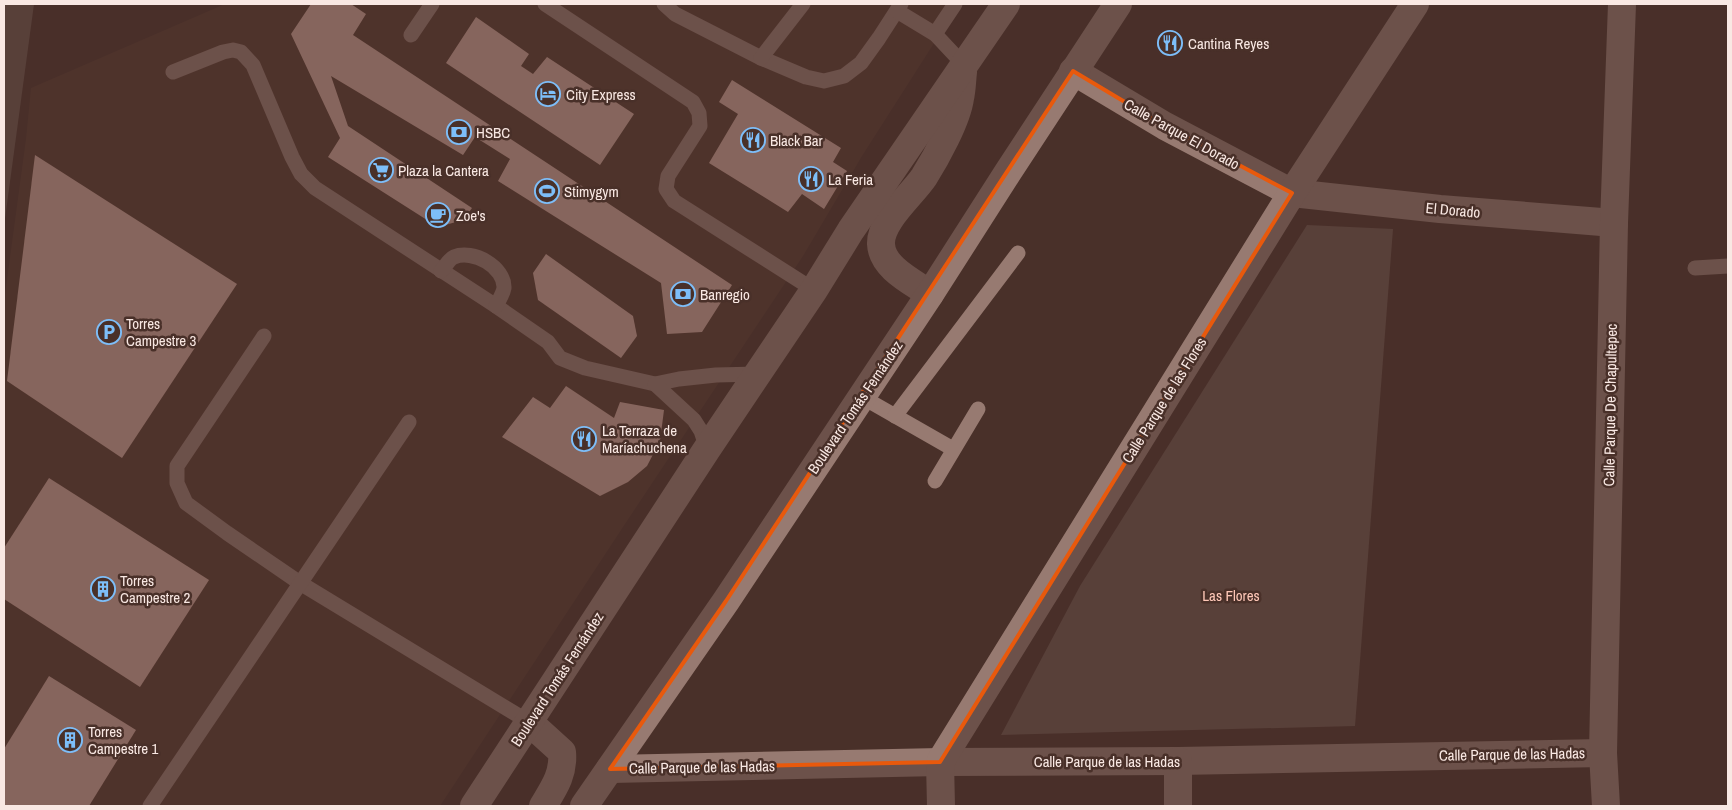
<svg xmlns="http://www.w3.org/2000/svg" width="1732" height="810" viewBox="0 0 1732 810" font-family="'Archivo Narrow',sans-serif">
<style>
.built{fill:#56382e}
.green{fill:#6c544c}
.building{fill:#d1a79b}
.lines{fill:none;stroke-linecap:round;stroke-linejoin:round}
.service{stroke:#977a71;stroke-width:15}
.minor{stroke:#977a71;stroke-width:28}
.secondary{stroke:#977a71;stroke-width:28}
.marked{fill:none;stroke:#e8590c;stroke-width:4;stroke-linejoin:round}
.labels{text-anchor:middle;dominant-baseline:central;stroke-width:5;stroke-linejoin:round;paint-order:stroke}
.poi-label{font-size:15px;fill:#f9e8e3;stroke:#493029;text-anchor:start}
.street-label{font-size:15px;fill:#f9e8e3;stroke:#493029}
.park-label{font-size:15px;fill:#ffc8b8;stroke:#493029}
</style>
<rect width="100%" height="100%" fill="#493029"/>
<!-- built -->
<polygon class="built" points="225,4 959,4 862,156 803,256 623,527 440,806 4,806 4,302 26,139 31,88"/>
<!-- green -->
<g class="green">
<polygon points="4,4 34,4 4,226"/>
<polygon points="1307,225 1393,229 1355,726 1001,735 1080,586"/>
</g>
<!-- building -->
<g class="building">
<polygon points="311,4 351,4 366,14 353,35 732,285 702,332 667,334 661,283 498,181 510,159 475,137 463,155 331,76 348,126 472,208 463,220 438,227 328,157 340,138 291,34"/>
<polygon points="476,17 529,54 521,66 533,74 547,57 634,114 600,165 446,63"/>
<polygon points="732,80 841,148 833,162 847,171 824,209 802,194 788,212 709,163 738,114 719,102"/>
<polygon points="35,155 237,284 122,458 7,381"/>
<polygon points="546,254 633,316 637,336 621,358 538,300 533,273"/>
<polygon points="566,386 614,418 620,402 664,410 660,441 647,466 628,482 600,496 502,437 533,397 550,408"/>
<polygon points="49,478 209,580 140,687 4,599 4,548"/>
<polygon points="49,676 136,730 89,806 4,806 4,749"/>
</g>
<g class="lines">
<!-- service -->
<g class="service">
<polyline points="545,4 693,102 699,113 700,126 668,176 666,189 674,201 814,290"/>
<polyline points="664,4 675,14 761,58 806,77 824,81 844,76 861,63 879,38 901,4"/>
<polyline points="897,11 935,34 964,65"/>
<polyline points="935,34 955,4"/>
<polyline points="411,35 432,4"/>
<polyline points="761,58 803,4"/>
<polyline points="173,72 223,52 233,50 241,52 253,65 292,157 301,174 315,188 496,306 548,342 560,358 585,368 655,384 679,379 716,375 758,374"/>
<polyline points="1695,268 1728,266"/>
<path d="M441 271C445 267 449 259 454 257 473 249 505 267 504 288 503 294 499 300 496 306"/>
<polyline points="264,336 177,466 177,483 186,503 227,533 300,583 529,722"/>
<polyline points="655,384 694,420 701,431 707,449"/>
<polyline points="862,397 953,449"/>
<polyline points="895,416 1018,253"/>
<polyline points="935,481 978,409"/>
<polyline points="150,806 409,422"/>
</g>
<!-- minor -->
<g class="minor">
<polyline points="1073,71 1165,126 1292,193 1440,209 1614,223"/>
<polyline points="610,769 940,762 1178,761 1603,753"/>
<polyline points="941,806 940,762 1292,193 1415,4"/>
<polyline points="1178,806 1178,761"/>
<polyline points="1606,806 1603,753 1614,223 1622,4"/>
</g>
<!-- secondary -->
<g class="secondary">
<path d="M930 294C913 282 882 268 881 244 880 221 912 195 924 177 936 158 957 120 960 98 962 90 962 80 963 72"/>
<path d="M529 722 562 752C564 774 554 788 543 806"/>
<polyline points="474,806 707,449 814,290 851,230 1006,4"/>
<polyline points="584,806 726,601 930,294 1008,172 1118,4"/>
</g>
</g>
<!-- marked area -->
<path d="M0 0H1732V810H0ZM1073 71 1165 126 1292 193 940 762 610 769 726 601Z" fill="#493029" fill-opacity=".55" fill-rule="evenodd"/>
<path class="marked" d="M1073 71 1165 126 1292 193 940 762 610 769 726 601Z"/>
<!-- icons -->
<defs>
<symbol id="restaurant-ring" viewBox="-11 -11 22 22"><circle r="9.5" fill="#493029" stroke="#7dbef9" stroke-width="1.5"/><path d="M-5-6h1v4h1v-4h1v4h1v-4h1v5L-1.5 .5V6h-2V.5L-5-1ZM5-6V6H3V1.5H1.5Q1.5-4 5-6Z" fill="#7dbef9"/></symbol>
<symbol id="hotel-ring" viewBox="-11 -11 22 22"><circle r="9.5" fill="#493029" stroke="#7dbef9" stroke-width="1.5"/><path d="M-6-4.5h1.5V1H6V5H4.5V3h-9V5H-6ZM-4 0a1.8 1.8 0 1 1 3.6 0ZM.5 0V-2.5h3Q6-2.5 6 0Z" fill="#7dbef9"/></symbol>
<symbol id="bank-ring" viewBox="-11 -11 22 22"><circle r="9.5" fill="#493029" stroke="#7dbef9" stroke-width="1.5"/><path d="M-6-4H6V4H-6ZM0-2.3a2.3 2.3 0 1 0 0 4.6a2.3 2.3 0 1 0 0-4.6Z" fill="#7dbef9"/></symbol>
<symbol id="supermarket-ring" viewBox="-11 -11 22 22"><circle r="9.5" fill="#493029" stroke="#7dbef9" stroke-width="1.5"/><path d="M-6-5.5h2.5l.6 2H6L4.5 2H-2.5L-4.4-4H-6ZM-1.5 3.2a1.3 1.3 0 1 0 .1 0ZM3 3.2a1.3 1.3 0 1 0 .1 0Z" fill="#7dbef9"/></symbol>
<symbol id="stadium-ring" viewBox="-11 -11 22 22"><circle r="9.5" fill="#493029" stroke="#7dbef9" stroke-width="1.5"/><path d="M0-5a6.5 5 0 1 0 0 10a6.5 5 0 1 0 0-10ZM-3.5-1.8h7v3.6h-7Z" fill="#7dbef9"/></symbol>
<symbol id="cafe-ring" viewBox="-11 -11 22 22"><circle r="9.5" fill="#493029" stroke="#7dbef9" stroke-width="1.5"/><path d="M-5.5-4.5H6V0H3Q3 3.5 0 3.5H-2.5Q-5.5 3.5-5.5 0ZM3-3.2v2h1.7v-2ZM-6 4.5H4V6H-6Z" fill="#7dbef9"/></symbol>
<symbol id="parking-ring" viewBox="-11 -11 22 22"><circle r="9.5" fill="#493029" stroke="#7dbef9" stroke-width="1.5"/><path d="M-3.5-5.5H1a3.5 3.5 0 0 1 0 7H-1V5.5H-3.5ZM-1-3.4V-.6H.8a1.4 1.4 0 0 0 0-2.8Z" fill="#7dbef9"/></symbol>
<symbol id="building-ring" viewBox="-11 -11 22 22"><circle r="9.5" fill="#493029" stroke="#7dbef9" stroke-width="1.5"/><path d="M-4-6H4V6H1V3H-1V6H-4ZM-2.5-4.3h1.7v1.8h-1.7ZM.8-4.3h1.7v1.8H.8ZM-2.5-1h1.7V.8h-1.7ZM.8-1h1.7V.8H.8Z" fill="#7dbef9"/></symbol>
</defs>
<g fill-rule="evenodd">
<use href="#restaurant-ring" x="1156" y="29" width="28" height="28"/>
<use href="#hotel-ring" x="534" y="80" width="28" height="28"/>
<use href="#bank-ring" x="445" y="118" width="28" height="28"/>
<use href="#restaurant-ring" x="739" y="126" width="28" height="28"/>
<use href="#supermarket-ring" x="367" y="156" width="28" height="28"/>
<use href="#restaurant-ring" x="797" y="165" width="28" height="28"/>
<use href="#stadium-ring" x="533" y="177" width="28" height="28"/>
<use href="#cafe-ring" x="424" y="201" width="28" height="28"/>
<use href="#bank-ring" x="669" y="280" width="28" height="28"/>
<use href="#parking-ring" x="95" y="318" width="28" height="28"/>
<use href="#restaurant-ring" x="570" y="425" width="28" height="28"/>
<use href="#building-ring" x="89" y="575" width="28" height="28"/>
<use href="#building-ring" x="56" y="726" width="28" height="28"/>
</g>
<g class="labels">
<!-- poi labels -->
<g class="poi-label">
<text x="1188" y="43">Cantina Reyes</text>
<text x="566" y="94">City Express</text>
<text x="476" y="132">HSBC</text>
<text x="770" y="140">Black Bar</text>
<text x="398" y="170">Plaza la Cantera</text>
<text x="828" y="179">La Feria</text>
<text x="564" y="191">Stimygym</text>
<text x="456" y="215">Zoe's</text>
<text x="700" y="294">Banregio</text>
<text x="126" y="323">Torres<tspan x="126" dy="17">Campestre 3</tspan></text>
<text x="602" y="430">La Terraza de<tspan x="602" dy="17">Maríachuchena</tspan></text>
<text x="120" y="580">Torres<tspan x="120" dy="17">Campestre 2</tspan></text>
<text x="88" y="731">Torres<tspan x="88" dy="17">Campestre 1</tspan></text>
</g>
<!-- street labels -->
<g class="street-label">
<text transform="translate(1182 134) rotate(29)">Calle Parque El Dorado</text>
<text transform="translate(1453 210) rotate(5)">El Dorado</text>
<text transform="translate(1164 400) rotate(-58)">Calle Parque de las Flores</text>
<text transform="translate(1610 405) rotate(-89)">Calle Parque De Chapultepec</text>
<text transform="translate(855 407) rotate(-56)">Boulevard Tomás Fernández</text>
<text transform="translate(557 679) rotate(-57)">Boulevard Tomás Fernández</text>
<text transform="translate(1512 754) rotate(-1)">Calle Parque de las Hadas</text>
<text x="1107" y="761">Calle Parque de las Hadas</text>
<text transform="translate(702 767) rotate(-1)">Calle Parque de las Hadas</text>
</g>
<!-- park labels -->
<g class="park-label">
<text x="1231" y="595">Las Flores</text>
</g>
</g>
<!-- border -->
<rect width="1732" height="810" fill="none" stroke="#f9e8e3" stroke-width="10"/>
</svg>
